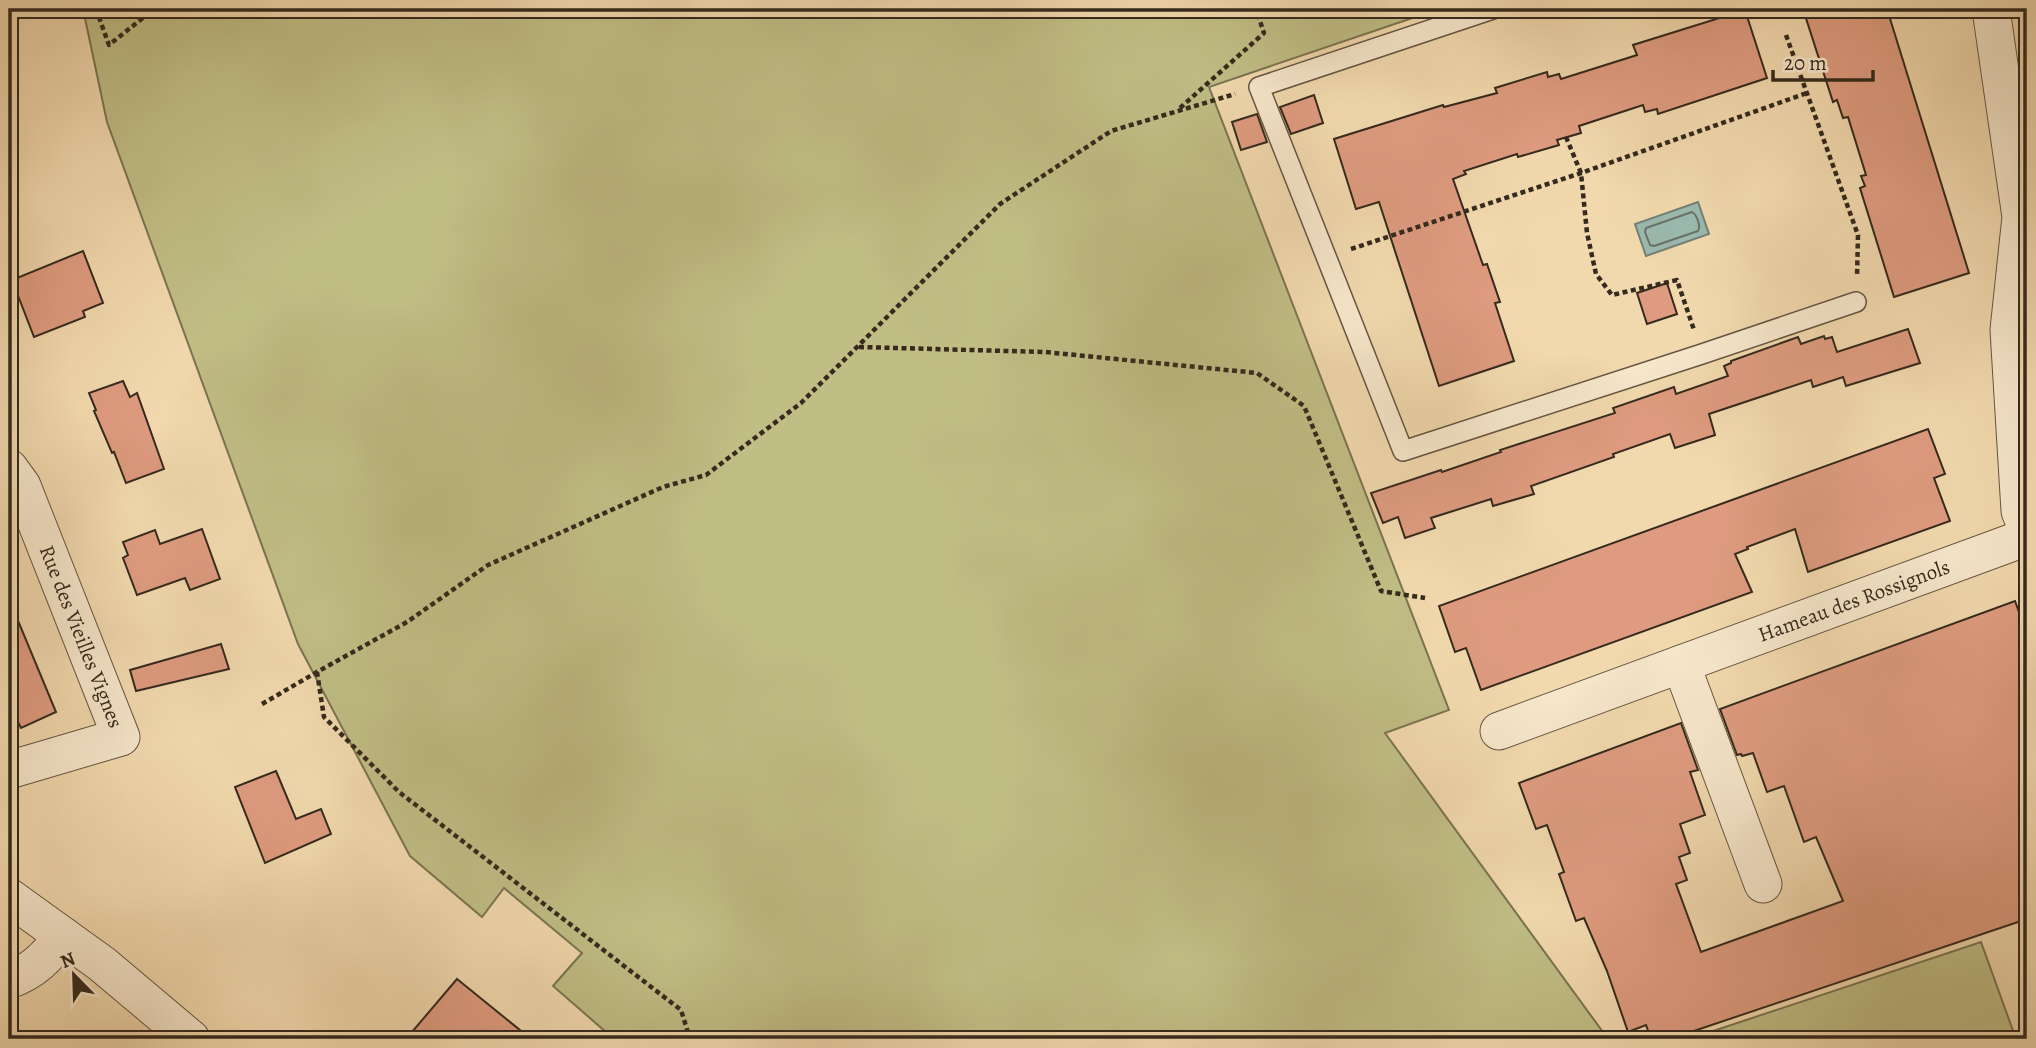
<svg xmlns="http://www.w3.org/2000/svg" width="2036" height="1048" viewBox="0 0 2036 1048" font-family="Alegreya,serif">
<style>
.green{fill:#c0bd85;stroke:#7a7451;stroke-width:2}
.water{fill:#9bb9af;stroke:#728075;stroke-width:2}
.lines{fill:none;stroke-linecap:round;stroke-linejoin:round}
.shore{stroke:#687266;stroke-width:2}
.building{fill:#de9b7f;stroke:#352a1d;stroke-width:2}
.service-casing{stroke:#645641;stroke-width:22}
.minor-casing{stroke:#645641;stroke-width:39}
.path{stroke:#352a1d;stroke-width:4.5;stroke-dasharray:5 3.5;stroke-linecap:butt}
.service{stroke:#f6e6ca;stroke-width:19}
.minor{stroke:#f6e6ca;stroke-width:37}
.labels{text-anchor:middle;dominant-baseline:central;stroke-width:5;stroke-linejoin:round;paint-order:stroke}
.street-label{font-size:21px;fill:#352a1d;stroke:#f6e6ca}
</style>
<rect width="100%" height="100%" fill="#f1d8ad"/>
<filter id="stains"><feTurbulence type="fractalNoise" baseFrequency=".00286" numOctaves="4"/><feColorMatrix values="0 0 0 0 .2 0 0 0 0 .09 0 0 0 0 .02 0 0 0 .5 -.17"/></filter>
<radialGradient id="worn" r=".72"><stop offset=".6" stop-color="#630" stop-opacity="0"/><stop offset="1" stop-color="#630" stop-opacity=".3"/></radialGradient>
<!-- green -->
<g class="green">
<polygon points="83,9 1439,9 1209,87 1449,710 1385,733 1608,1039 614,1039 553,986 582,953 504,888 482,917 410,856 298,644 107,122"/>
<polygon points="1981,942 2016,1039 1689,1039"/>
</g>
<!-- water -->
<polygon class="water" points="1698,202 1709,234 1646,256 1635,224"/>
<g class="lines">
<!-- shore -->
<path class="shore" d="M1692 212C1697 215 1701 226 1698 231L1654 246 1650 245 1645 232 1646 228Z"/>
</g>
<!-- building -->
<g class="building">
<polygon points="1803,9 1887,9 1969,273 1894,297 1860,188 1865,186 1861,176 1866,175 1848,117 1843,118 1837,100 1833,102"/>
<polygon points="1745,10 1767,78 1658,114 1657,109 1645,112 1643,105 1579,126 1581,133 1557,140 1559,145 1518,157 1517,154 1464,171 1466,174 1453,179 1483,265 1487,264 1500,302 1495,303 1514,361 1439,386 1379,202 1356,209 1334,139 1443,105 1444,107 1497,93 1495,88 1547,72 1548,77 1559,74 1561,79 1637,55 1633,45"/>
<polygon points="1314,95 1323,123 1291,134 1280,107"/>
<polygon points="1257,114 1267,142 1241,150 1232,122"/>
<polygon points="83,251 103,303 83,311 85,317 34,337 12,280"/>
<polygon points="1667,283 1677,314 1647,324 1637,293"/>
<polygon points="1908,329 1920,363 1846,386 1843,377 1813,387 1811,380 1709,414 1715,435 1675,448 1670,434 1613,454 1614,457 1531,486 1534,494 1493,506 1491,499 1431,518 1435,528 1405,538 1398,517 1383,523 1371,493 1441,470 1442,472 1501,452 1500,450 1615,413 1613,408 1674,387 1676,394 1728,376 1724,366 1731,363 1731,361 1798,337 1801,344 1824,336 1825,339 1832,337 1837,352"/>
<polygon points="123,381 130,397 137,393 164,469 126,483 114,452 112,453 94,411 96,410 89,393"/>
<polygon points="1928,429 1945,474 1934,478 1950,521 1808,572 1795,529 1747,547 1748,549 1735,554 1752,592 1481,690 1466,648 1455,652 1439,606"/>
<polygon points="202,529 220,579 190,590 185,578 137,595 123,558 128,555 123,542 155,530 160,544"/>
<polygon points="9,599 56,712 21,728 9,704"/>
<polygon points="2015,601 2027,634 2027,919 1670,1039 1651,1039 1646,1025 1628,1032 1607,971 1584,918 1576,921 1559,874 1564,872 1547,825 1536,829 1519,783 1681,723 1698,770 1690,772 1705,815 1680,824 1690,853 1679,857 1687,880 1676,884 1701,952 1790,920 1843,901 1816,837 1804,842 1784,786 1767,792 1753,753 1742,756 1741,754 1737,755 1720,709"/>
<polygon points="221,644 229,669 136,691 130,670"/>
<polygon points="276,771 296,819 321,809 331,834 265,863 235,787"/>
<polygon points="457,979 531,1039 406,1039"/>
</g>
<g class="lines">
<defs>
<polyline id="service" points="1493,9 1259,87 1403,451 1702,354 1856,302"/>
<g id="minor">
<polyline points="1991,9 2021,217 2009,330 2020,511 2027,529"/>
<path id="s1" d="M9 468 22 486 121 737 9 770"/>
<polyline points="1681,664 1763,884"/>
<path id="s2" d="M1499 731 2027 537"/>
<polyline points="9,897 102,964 191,1039"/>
<path d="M9 980C34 971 47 957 63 936"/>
</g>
</defs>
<!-- service casing -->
<use href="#service" class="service-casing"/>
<!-- minor casing -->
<use href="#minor" class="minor-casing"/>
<!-- path -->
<g class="path">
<polyline points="96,9 109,45 154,9"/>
<polyline points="1786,35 1858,235 1857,277"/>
<polyline points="1180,108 1264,33 1256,9"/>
<polyline points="1566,137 1581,173 1587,233 1596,274 1612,295 1677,280 1694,330"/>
<polyline points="1351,249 1581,173 1807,93"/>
<polyline points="859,347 1045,352 1257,373 1304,406 1381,591 1425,598"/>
<polyline points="317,672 324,717 399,792 681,1010 690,1039"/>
<polyline points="262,704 317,672 407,622 488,565 663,487 706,475 801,403 1000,204 1111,131 1235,94"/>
</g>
<!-- service -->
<use href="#service" class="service"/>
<!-- minor -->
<use href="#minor" class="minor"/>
</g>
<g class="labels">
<!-- street labels -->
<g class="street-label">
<text stroke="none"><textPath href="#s2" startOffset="378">Hameau des Rossignols</textPath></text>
<text stroke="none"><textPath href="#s1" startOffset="184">Rue des Vieilles Vignes</textPath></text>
</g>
</g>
<!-- margin -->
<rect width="2036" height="1048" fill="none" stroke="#f1d8ad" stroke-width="35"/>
<rect x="10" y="10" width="2015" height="1027" fill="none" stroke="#352a1d" stroke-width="3.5"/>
<rect x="18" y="18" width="2001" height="1013" fill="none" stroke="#352a1d" stroke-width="2"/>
<!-- north arrow -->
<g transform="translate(74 975) rotate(337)" stroke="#f6e6ca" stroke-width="5" paint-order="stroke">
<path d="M0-5L12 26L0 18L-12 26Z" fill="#352a1d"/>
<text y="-10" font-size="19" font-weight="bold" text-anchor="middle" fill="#352a1d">N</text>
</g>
<!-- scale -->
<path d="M1773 70v10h100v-10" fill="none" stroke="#352a1d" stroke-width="3.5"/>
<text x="1784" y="70" font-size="21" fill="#352a1d" stroke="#f6e6ca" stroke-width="5" paint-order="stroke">20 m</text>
<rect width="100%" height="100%" filter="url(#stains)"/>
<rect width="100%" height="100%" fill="url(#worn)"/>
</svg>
